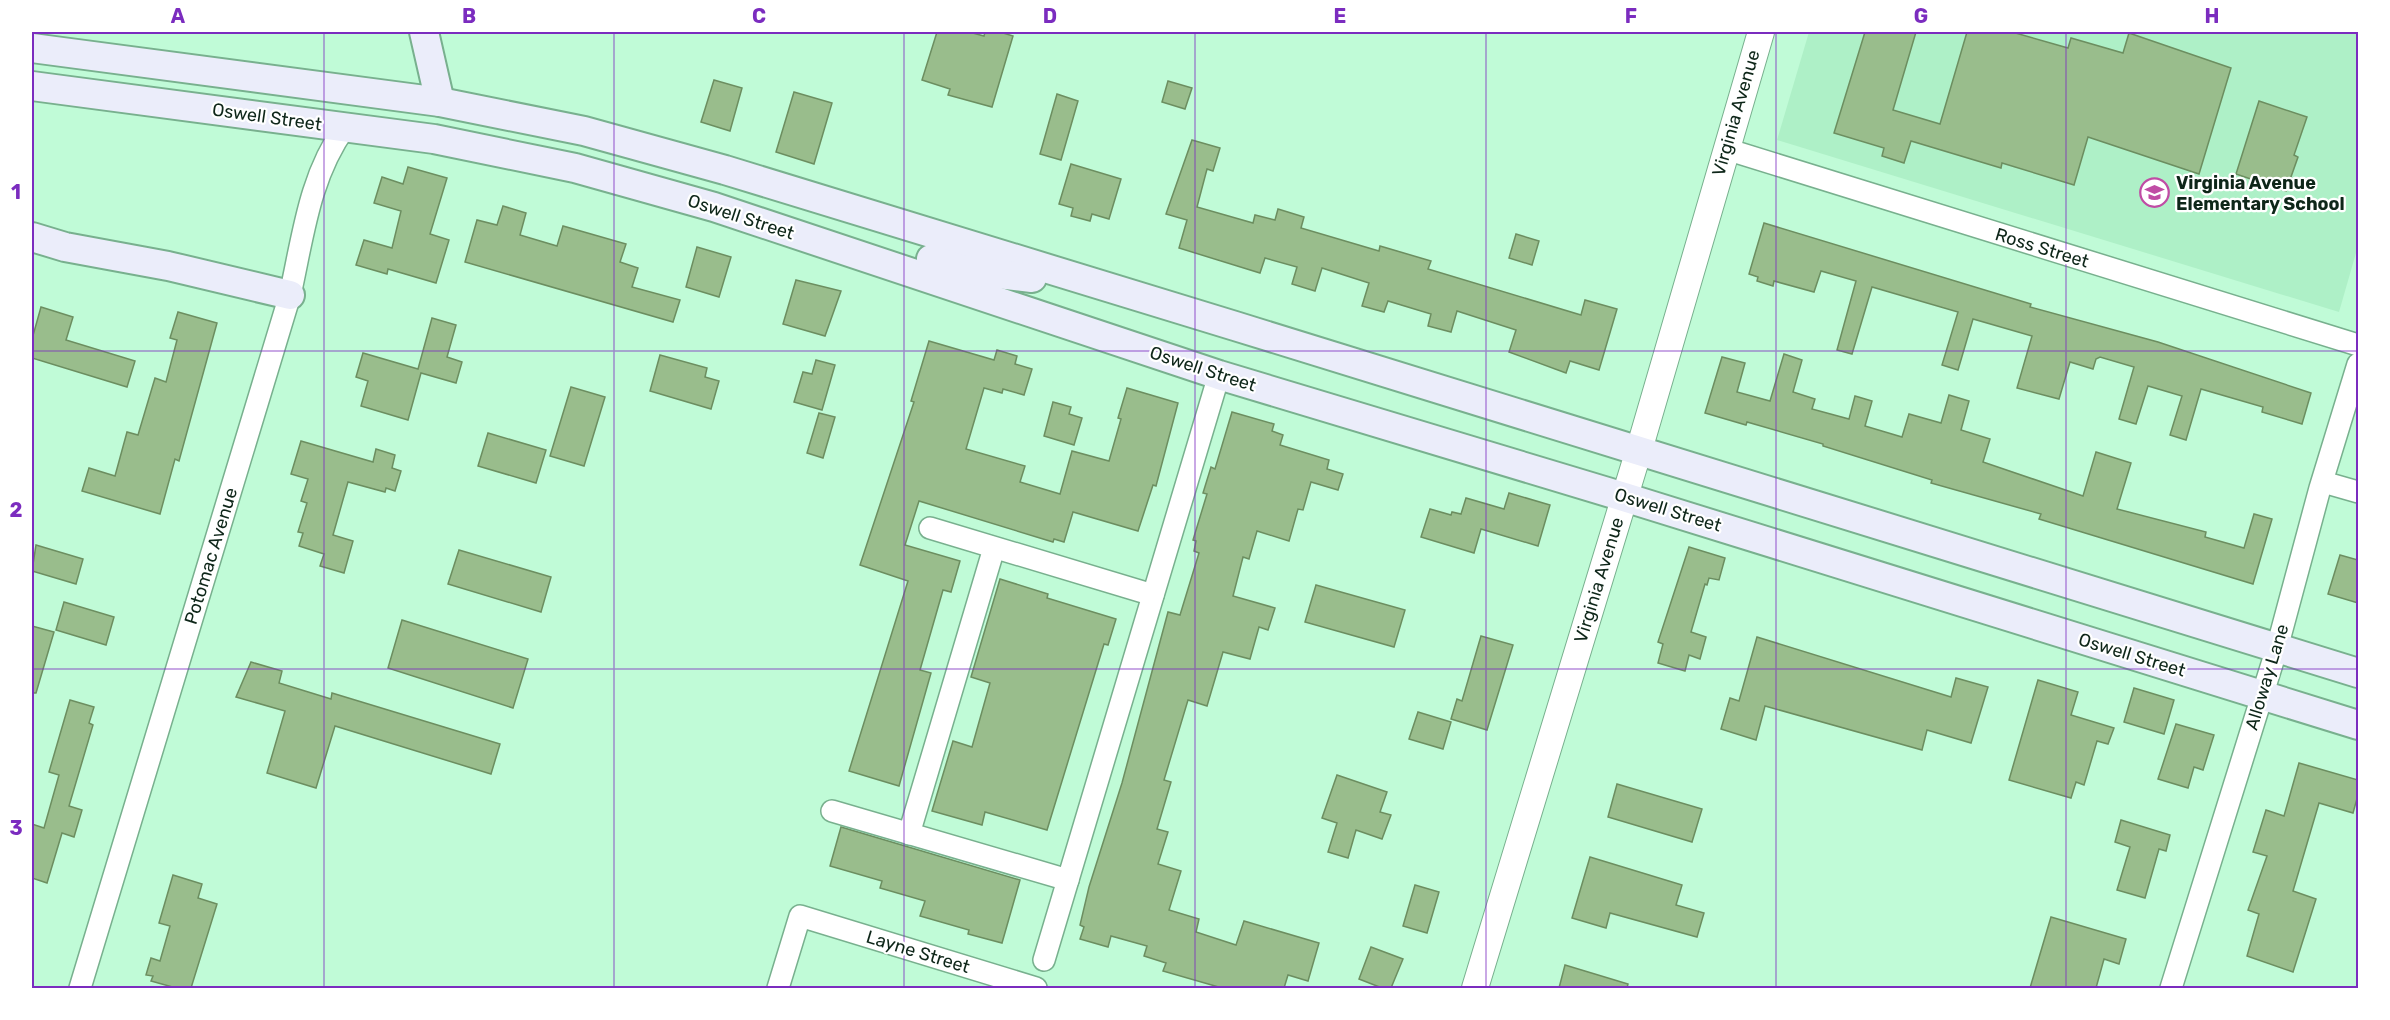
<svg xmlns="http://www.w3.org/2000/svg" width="2390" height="1020" viewBox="0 0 2390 1020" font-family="Rubik,sans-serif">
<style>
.built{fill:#aef0c7}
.building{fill:#99bd8c;stroke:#6c8e60;stroke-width:1.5}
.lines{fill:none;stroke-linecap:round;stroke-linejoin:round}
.minor-casing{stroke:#78b08e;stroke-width:24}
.tertiary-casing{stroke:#78b08e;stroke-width:28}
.secondary-casing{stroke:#78b08e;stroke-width:32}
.minor{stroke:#fff;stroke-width:21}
.tertiary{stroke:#fff;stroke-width:26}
.secondary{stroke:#ebedfa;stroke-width:28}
.grid{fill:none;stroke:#7b2cbf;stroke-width:1.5;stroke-opacity:0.55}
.labels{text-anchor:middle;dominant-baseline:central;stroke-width:4.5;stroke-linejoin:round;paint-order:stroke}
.street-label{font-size:18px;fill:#0e2619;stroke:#fff}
.poi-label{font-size:18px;font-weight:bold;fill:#0e2619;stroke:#fff;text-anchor:start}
.neatline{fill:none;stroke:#7b2cbf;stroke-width:2}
.grid-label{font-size:20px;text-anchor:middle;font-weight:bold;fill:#7b2cbf}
</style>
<rect width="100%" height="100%" fill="#c0fbd7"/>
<!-- built -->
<polygon class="built" points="1809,32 2358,32 2358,246 2339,312 1777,140"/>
<!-- building -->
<g class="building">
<polygon points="937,32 969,32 984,36 985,32 1000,32 1013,36 992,107 948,95 950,89 922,80"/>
<polygon points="1865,32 1916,32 1893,110 1940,124 1967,32 2012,32 2068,48 2071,38 2123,53 2129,33 2231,68 2199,174 2088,137 2074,185 2002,163 2001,168 1911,141 1904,163 1882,156 1884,148 1834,133"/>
<polygon points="714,80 742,88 730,131 701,122"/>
<polygon points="1168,81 1192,88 1185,109 1162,102"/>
<polygon points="794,92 832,103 814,164 776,152"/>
<polygon points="1057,94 1078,101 1061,160 1040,154"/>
<polygon points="2259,101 2307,117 2294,155 2298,157 2286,191 2236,174"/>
<polygon points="1192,140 1220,148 1213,171 1207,169 1197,207 1253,223 1255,215 1275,220 1278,209 1304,217 1301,228 1379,251 1380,246 1431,261 1428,269 1581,315 1585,300 1617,309 1599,370 1570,361 1566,373 1509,352 1516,330 1457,311 1451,332 1428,326 1431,314 1388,301 1384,312 1362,306 1369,283 1322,268 1315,291 1292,284 1297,267 1265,258 1260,273 1179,248 1187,220 1166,214"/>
<polygon points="1071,164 1121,179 1109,219 1092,214 1090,221 1071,216 1073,208 1059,204"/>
<polygon points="408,167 447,178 430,234 449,240 436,283 388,269 387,274 356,265 364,240 392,248 401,211 374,203 382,177 403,184"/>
<polygon points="503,206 526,213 520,235 557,246 563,226 626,244 620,262 638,268 632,287 680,300 673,322 465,262 477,220 497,225"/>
<polygon points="1764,223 2031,304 2030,307 2158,342 2311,393 2302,424 2262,412 2263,407 2201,389 2186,440 2170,435 2182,396 2148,386 2136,424 2119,419 2134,367 2100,357 2096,359 2093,369 2070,362 2059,399 2017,388 2032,336 1973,319 1958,370 1942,365 1958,312 1872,287 1852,354 1837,350 1856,281 1821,271 1814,292 1774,281 1773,286 1757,281 1758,277 1749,274"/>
<polygon points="1516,234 1539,241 1532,265 1509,258"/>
<polygon points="697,247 731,257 719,297 686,287"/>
<polygon points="796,280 841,291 825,336 783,324"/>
<polygon points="41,307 73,317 66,340 135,361 127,387 32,358 32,339"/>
<polygon points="178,312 217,323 179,461 175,459 160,514 82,491 89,468 115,476 127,432 138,435 155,378 166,382 177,340 170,338"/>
<polygon points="432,318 456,325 447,357 462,362 456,383 421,373 408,420 361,406 368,381 356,377 363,353 418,369"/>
<polygon points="929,341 994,360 997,350 1017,356 1015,364 1032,369 1024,395 1003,389 1002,393 984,388 966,449 1025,466 1020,482 1060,494 1072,451 1109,461 1121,419 1118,418 1127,388 1178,403 1156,486 1153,485 1138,531 1073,512 1064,542 1054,539 1053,542 919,501 905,545 960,561 951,592 943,590 920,670 931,673 899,786 849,771 908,581 860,565 914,402 911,401"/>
<polygon points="1784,354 1802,360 1793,392 1815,399 1812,409 1849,419 1855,396 1872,401 1865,426 1902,437 1909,414 1941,423 1949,395 1969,401 1961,430 1990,439 1983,462 2083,496 2096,452 2131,463 2117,509 2206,532 2205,537 2244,548 2254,514 2272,519 2253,584 2039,519 2041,514 1931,483 1932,480 1823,446 1823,444 1747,422 1746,425 1705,413 1722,357 1745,363 1737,392 1770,401"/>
<polygon points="660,355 707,368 705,377 719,381 711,409 650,391"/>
<polygon points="816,360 835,365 822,410 794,402 803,372 812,374"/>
<polygon points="571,387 605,397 584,466 550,456"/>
<polygon points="1053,402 1071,407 1069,414 1082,418 1074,445 1044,436"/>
<polygon points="1232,412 1274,424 1272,431 1283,435 1280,445 1329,460 1327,469 1343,474 1338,490 1311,482 1303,510 1298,509 1289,541 1257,531 1249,559 1243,557 1233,596 1275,608 1268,630 1259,627 1250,659 1223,652 1207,706 1188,700 1164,780 1171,782 1157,829 1168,832 1158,864 1181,871 1169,910 1199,919 1196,932 1236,945 1244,921 1319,943 1308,981 1288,975 1284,988 1222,988 1163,971 1166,963 1144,956 1147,946 1111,936 1108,947 1080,939 1084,927 1080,925 1089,887 1122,783 1168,612 1180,615 1199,553 1194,551 1196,541 1193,540 1207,494 1203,493 1211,467 1215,469"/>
<polygon points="819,413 835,417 823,458 807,453"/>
<polygon points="488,433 546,450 536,483 478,466"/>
<polygon points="301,441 373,462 376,449 395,455 392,468 401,471 395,491 386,488 385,492 348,482 333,535 353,541 344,573 320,566 324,554 299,546 303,533 298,532 307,503 301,501 308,479 291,474"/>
<polygon points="1509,493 1550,505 1538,546 1481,529 1474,553 1421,537 1430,509 1451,515 1452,512 1461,514 1466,498 1504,509"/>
<polygon points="36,545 83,559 76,584 32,571"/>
<polygon points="1689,547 1725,558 1719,580 1709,578 1707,585 1705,584 1691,632 1706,637 1700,659 1689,655 1685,671 1658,663 1663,644 1658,642"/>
<polygon points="459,550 551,577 541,612 448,584"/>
<polygon points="2340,555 2358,560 2358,603 2328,594"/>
<polygon points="1000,579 1048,594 1047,598 1116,619 1108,645 1104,644 1047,830 985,812 982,825 932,811 953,741 972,747 990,683 971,677"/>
<polygon points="1316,585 1405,610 1394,647 1305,622"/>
<polygon points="64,602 114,617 106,645 56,630"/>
<polygon points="402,620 528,659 513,708 388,668"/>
<polygon points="32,626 54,632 36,693 32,693"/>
<polygon points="1481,636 1513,645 1487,730 1451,719 1457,699 1462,701"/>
<polygon points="1757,637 1951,697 1956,678 1988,687 1971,743 1927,730 1922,750 1765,706 1756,740 1721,729 1730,698 1739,701"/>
<polygon points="251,662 282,671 279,683 331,699 332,693 500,744 491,774 335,726 316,788 267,773 285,711 236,697"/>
<polygon points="2038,680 2078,692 2071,715 2114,728 2108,744 2097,741 2084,785 2076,782 2071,798 2009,780"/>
<polygon points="2134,688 2174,700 2164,734 2124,722"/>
<polygon points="70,700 94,707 89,723 93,725 69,806 82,810 74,837 62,833 47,883 32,878 32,824 44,828 59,775 49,772"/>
<polygon points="1418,712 1451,722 1443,749 1409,739"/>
<polygon points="2176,724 2214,735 2203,770 2194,767 2188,788 2158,779"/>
<polygon points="2299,763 2358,780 2358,795 2353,813 2319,803 2293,891 2316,899 2293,972 2247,956 2259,914 2248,910 2267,856 2253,852 2266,810 2284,816"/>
<polygon points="1337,775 1387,792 1380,812 1391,815 1382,839 1356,830 1348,858 1328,852 1337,823 1322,818"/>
<polygon points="1617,784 1702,809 1692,842 1608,817"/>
<polygon points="2121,820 2170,835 2166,851 2159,849 2145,898 2117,890 2130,847 2115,842"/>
<polygon points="841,827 1020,880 1002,943 968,934 969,930 920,916 925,901 880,888 882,881 830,866"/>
<polygon points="1590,857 1682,885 1676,905 1704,913 1697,937 1610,913 1606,928 1572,918"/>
<polygon points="173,875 202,884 198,898 217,904 191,988 176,988 151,981 153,976 146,975 151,958 160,961 170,926 159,923"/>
<polygon points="1415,885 1439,892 1427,933 1403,926"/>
<polygon points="2051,917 2126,939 2119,964 2104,959 2096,988 2030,988"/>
<polygon points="1371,947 1403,959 1391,988 1382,988 1359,979"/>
<polygon points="1565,965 1628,984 1627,988 1559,988"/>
</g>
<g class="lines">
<defs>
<g id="minor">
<polyline points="1726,149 2358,345"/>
<polyline points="2323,482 2358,492"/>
<polyline points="930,528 1153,595"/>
<polyline points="832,811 1068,880"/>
<polyline points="909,834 994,548"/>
<polyline points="1044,960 1219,375"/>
<path d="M80 988 290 295C303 237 309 177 345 127"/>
<polyline points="778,988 800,916 1036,988"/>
<polyline points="2171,988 2277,648 2320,488 2358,364"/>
</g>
<polyline id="tertiary" points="1475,988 1639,450 1761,32"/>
<g id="secondary">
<polyline points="424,32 440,102"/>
<polyline points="32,48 440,102 584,131 725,170 1235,326 2358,673"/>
<polyline points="32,86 434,139 575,168 714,207 1219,375 1624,497 2358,725"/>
<polyline points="32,237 65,247 168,266 290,295"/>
<polyline points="931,259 964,270 1032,278"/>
</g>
</defs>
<!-- minor casing -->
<use href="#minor" class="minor-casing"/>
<!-- tertiary casing -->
<use href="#tertiary" class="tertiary-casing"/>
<!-- secondary casing -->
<use href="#secondary" class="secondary-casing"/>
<!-- minor -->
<use href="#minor" class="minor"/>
<!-- tertiary -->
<use href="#tertiary" class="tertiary"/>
<!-- secondary -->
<use href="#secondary" class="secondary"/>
</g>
<!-- grid -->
<path class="grid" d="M324 32V988M614 32V988M904 32V988M1195 32V988M1486 32V988M1776 32V988M2066 32V988M32 351H2358M32 669H2358"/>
<!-- icons -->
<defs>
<symbol id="school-ring" viewBox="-11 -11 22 22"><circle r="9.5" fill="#fff" stroke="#c04ca5" stroke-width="1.5"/><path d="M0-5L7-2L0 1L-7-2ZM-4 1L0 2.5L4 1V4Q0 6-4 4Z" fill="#c04ca5"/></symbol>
</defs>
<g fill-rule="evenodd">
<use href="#school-ring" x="2138" y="176" width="33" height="33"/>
</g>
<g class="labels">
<!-- street labels -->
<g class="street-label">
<text transform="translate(1736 113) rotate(-74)">Virginia Avenue</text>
<text transform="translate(267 117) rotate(8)">Oswell Street</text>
<text transform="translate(741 217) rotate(18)">Oswell Street</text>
<text transform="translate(2042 248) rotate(17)">Ross Street</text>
<text transform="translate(1203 369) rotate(18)">Oswell Street</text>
<text transform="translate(1668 510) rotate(17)">Oswell Street</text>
<text transform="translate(211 556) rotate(-73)">Potomac Avenue</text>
<text transform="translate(1599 580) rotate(-73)">Virginia Avenue</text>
<text transform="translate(2132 655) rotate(17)">Oswell Street</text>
<text transform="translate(2267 677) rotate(-73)">Alloway Lane</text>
<text transform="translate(918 952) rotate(17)">Layne Street</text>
</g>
<!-- poi labels -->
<g class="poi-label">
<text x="2176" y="183">Virginia Avenue<tspan x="2176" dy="21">Elementary School</tspan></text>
</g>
</g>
<!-- border -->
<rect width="2390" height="1020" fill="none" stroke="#ffffff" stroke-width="66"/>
<rect x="33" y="33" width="2324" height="954" class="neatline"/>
<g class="grid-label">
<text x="178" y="23">A</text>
<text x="469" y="23">B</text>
<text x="759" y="23">C</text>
<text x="1050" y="23">D</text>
<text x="1340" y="23">E</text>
<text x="1631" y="23">F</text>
<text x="1921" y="23">G</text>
<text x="2212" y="23">H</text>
<text x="16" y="199">1</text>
<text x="16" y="517">2</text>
<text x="16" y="835">3</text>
</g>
</svg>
